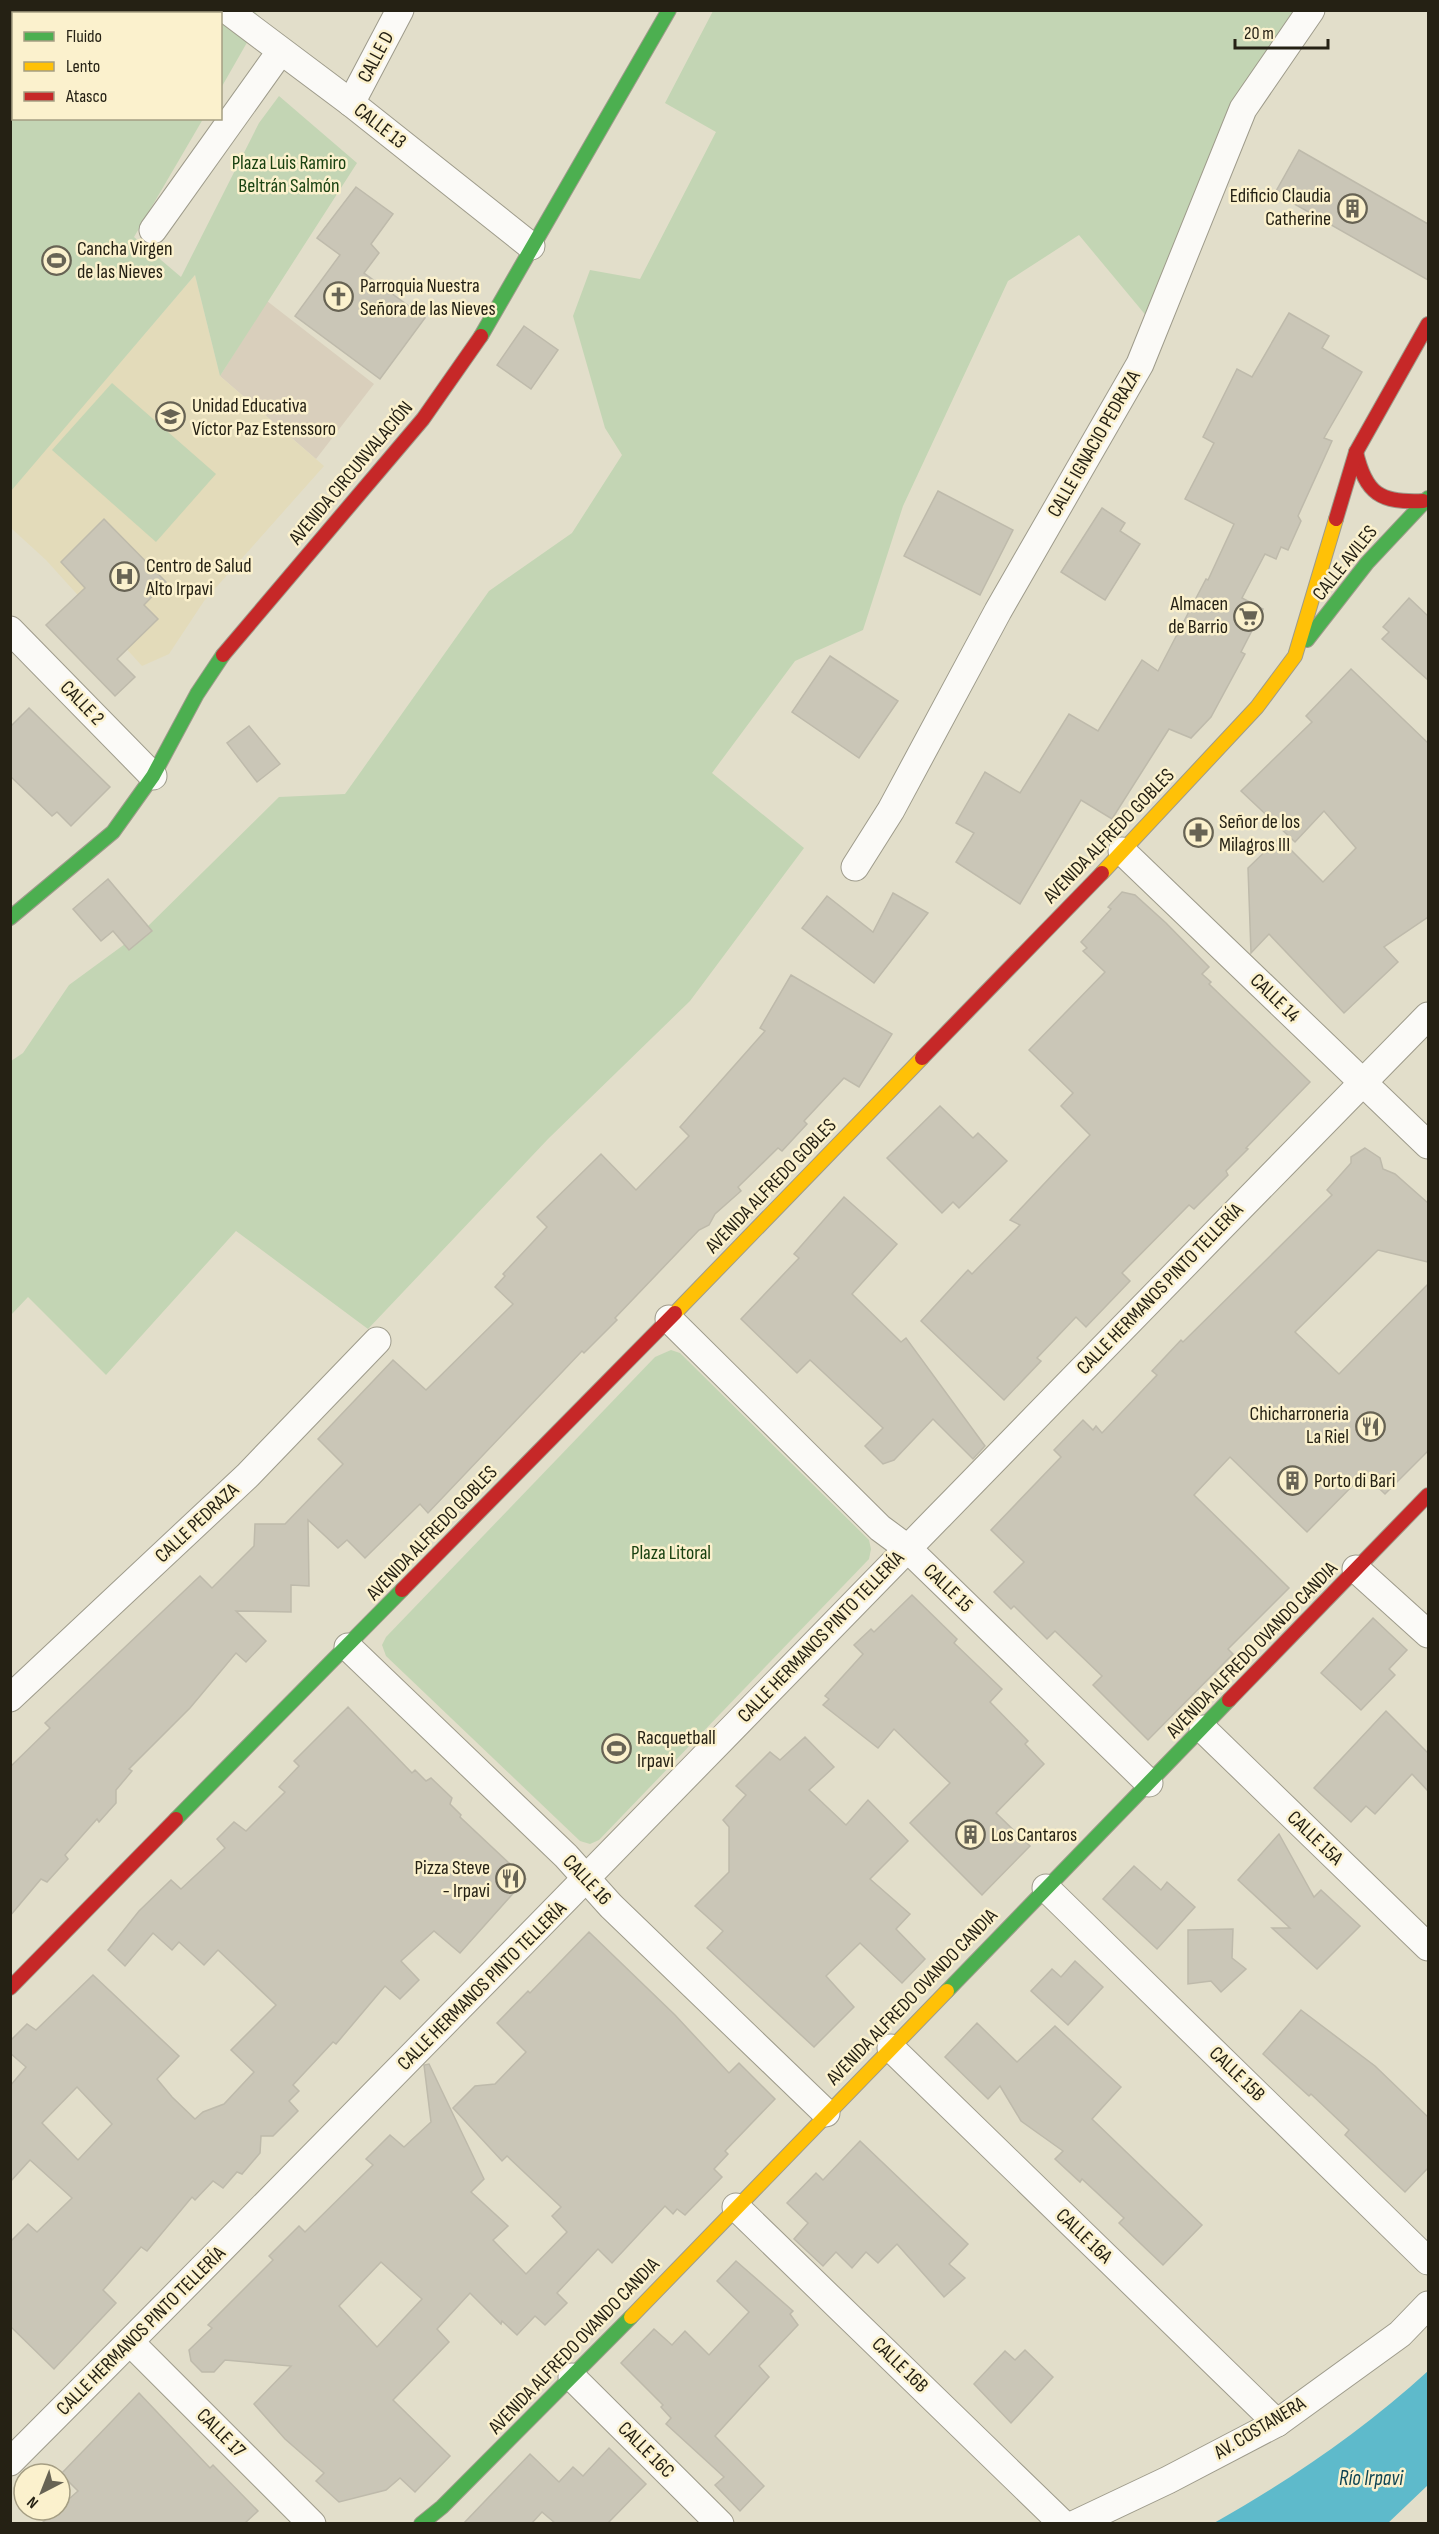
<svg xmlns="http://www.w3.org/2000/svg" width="1439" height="2534" viewBox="0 0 1439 2534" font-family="'Sofia Sans Condensed',sans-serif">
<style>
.commercial{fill:#d9cfbc}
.built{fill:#e3dbba}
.green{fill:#c3d5b4}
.water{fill:#5ebacb}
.building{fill:#cac6b7;stroke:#bebaab;stroke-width:1.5;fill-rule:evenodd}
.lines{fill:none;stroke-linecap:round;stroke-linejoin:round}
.street-casing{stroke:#9e9b8b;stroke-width:29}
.fast-casing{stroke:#9e9b8b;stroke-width:16}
.slow-casing{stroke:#9e9b8b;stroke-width:16}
.jam-casing{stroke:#9e9b8b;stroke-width:16}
.street{stroke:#fbfaf7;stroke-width:27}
.fast{stroke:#4caf50;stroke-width:14}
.slow{stroke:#ffc107;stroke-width:14}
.jam{stroke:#c62828;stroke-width:14}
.labels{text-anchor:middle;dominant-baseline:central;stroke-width:5;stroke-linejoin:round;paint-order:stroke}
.street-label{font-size:20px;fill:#252114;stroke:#fbf1cd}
.park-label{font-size:20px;fill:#194110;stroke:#fbf1cd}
.poi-label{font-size:20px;fill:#252114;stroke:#fbf1cd;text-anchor:start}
.water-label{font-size:21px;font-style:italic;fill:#0e4453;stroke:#fbf1cd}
</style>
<rect width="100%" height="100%" fill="#e2deca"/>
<!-- commercial -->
<polygon class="commercial" points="267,301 374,384 316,459 220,376"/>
<!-- built -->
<polygon class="built" points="195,275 220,376 324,466 204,601 169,654 142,666 46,560 11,528 10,491"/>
<!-- green -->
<g class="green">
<polygon points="253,10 261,18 221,88 220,14 14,14 14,118 203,119 134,237 181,277 259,123 279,96 357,163 220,376 195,275 11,491 10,11"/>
<polygon points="713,11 1297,11 1224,118 1158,330 1079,235 1008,281 903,506 863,630 795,661 712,773 804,848 690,1001 548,1139 368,1329 236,1231 106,1375 28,1297 11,1315 11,1061 23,1053 69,985 144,930 279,797 345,794 489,591 572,533 622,455 605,428 573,316 590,270 640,279 716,132 665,103"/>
<polygon points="112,383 216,474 156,542 52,450"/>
<polygon points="671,1350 680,1353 869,1540 871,1549 869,1559 599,1840 590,1844 580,1841 386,1656 382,1645 386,1637 655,1357"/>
</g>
<!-- water -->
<path class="water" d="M1428 2371V2485L1387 2524 1214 2523C1292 2479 1362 2431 1428 2371Z"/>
<!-- building -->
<g class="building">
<polygon points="1299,150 1428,224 1428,280 1275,193"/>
<polygon points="356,187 393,214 371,244 379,253 364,273 425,318 380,379 295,316 340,255 317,238"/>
<polygon points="1289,313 1329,336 1322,348 1362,372 1324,438 1332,441 1298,516 1301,521 1288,550 1281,547 1276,559 1265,554 1242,598 1263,609 1241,652 1245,654 1211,717 1191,738 1169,729 1112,819 1081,800 1020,904 956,862 974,833 956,823 985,772 1020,793 1069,714 1098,731 1142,660 1158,671 1206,579 1208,580 1234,524 1185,499 1214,443 1203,437 1237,369 1252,377"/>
<polygon points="524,326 558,350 531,389 497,365"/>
<polygon points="938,491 1013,530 980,595 904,556"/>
<polygon points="1102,508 1125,523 1120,531 1140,544 1105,600 1061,572"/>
<polygon points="104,519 166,582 144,605 158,619 117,659 135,677 115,696 46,625 85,588 61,562"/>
<polygon points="1409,598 1428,616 1428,680 1382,639 1389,632 1383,627"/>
<polygon points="830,656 898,701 859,758 792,712"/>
<polygon points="1351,669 1428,743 1428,917 1384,947 1398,962 1344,1013 1269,934 1251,953 1248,868 1279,838 1323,882 1356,848 1324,811 1295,842 1241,791 1312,722 1306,716"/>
<polygon points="29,708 110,787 71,826 57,812 52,816 10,776 10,727"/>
<polygon points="249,726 280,764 257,782 227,743"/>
<polygon points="108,879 152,931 129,950 113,931 101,941 73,909"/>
<polygon points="1122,892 1135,895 1166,923 1209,967 1202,974 1211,982 1209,984 1310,1082 1246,1148 1248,1149 1226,1171 1228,1175 1194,1209 1189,1205 1122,1273 1130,1281 1086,1327 1076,1317 1037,1358 1041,1361 1004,1400 921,1321 968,1270 972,1274 1020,1225 1010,1220 1090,1135 1061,1106 1073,1093 1029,1050 1105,972 1083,951 1087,948 1081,942 1111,909 1108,907"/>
<polygon points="893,893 928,913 874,983 802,928 827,896 873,932"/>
<polygon points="791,975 892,1034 859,1087 844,1078 804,1121 807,1124 782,1151 778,1148 738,1187 741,1191 715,1214 709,1225 699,1230 615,1318 617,1320 584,1353 582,1351 428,1513 420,1504 365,1558 347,1540 338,1548 308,1520 309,1586 291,1585 291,1612 236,1611 266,1641 246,1662 236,1653 190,1708 129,1769 132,1771 116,1790 116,1803 99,1822 97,1819 65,1855 68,1859 47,1882 41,1879 10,1916 10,1767 50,1728 45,1723 200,1576 212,1588 254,1546 255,1524 285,1524 343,1464 318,1439 393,1360 426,1390 513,1304 495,1287 505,1276 503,1274 547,1227 537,1217 601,1154 636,1190 689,1136 680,1127 765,1031 760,1028"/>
<polygon points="940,1106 973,1138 978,1133 1007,1161 959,1208 953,1202 942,1213 887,1158"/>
<polygon points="1365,1148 1380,1158 1383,1169 1395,1174 1428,1203 1428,1262 1378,1250 1295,1332 1339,1374 1428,1284 1428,1451 1385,1494 1364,1474 1307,1532 1230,1457 1194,1495 1289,1588 1228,1649 1233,1654 1148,1740 1093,1685 1102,1676 1055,1631 1047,1639 1014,1606 1011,1609 994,1592 1024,1562 991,1530 1061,1457 1054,1450 1083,1420 1093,1430 1096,1426 1102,1433 1157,1375 1152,1371 1181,1340 1183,1342 1332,1195 1327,1190 1351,1163 1351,1157"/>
<polygon points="844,1197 897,1244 852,1294 901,1342 906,1338 985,1446 973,1459 933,1419 894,1460 883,1464 865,1446 883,1428 810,1360 797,1373 741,1319 799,1258 794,1254"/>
<polygon points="912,1595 957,1639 954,1643 1002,1689 990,1702 1028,1741 1025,1744 1044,1764 996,1813 1030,1846 982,1895 910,1823 950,1783 894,1729 878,1748 823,1705 829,1699 825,1696 863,1654 854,1645 871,1629 874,1632"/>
<polygon points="1373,1618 1407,1650 1389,1669 1395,1675 1361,1710 1321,1673"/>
<path d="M348 1707 412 1773 415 1770 426 1781 431 1778 452 1798 450 1804 461 1815 460 1817 526 1879 460 1953 434 1931 401 1961 419 1980 400 1999 385 1986 336 2044 333 2042 293 2085 299 2091 289 2101 298 2111 273 2136H261L260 2153 242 2174 237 2172 223 2188 213 2181 195 2200 192 2197 147 2251 141 2247 103 2290 116 2303 54 2369 10 2326V2242L28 2224 37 2232 72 2198 30 2160 10 2182V2086L26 2067 10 2053V2041L27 2024 36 2030 93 1975 179 2056 157 2079 172 2097 195 2119 203 2112 224 2104 254 2072 231 2050 276 2005 218 1950 204 1965 179 1942 172 1950 153 1933 125 1966 108 1950 139 1911 171 1880 181 1889 225 1848 217 1839 234 1822 246 1831 285 1792 279 1787 299 1766 294 1761ZM77 2087 112 2124 78 2160 42 2123Z"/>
<polygon points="1386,1711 1428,1753 1428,1791 1412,1774 1375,1814 1366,1806 1351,1822 1314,1788"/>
<polygon points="805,1737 834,1767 809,1790 846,1825 868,1800 908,1841 870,1879 910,1914 896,1929 925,1959 902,1983 860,1943 826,1976 854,2007 814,2047 707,1948 723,1931 695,1906 729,1872 729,1827 723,1820 746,1795 736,1786 770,1752 780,1760"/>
<polygon points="1279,1834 1314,1897 1321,1890 1360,1926 1317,1969 1272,1928 1290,1928 1238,1880"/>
<polygon points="1134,1866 1161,1890 1167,1882 1195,1907 1157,1949 1103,1899"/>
<polygon points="1233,1929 1232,1958 1246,1969 1221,1992 1211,1981 1188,1984 1188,1930"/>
<path d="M589 1932 675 2015 729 2073 739 2063 775 2099 725 2151 728 2154 714 2169 722 2177 685 2215 677 2209 673 2214 665 2206 612 2263 598 2249 557 2293 567 2303 545 2325 535 2316 517 2335 502 2321 501 2324 470 2293 437 2329 449 2342 393 2400 450 2456 415 2492 400 2478 386 2490 339 2502 316 2481 324 2473 285 2439 254 2404 291 2366 225 2360 214 2372H202L191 2361 189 2350 212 2328 208 2325 273 2260 269 2256 299 2226 305 2232 373 2165 366 2159 390 2135 404 2147 431 2122 424 2065 429 2064 484 2179 471 2192 508 2226 493 2240 526 2274 567 2232 552 2216 561 2207 507 2156 502 2161 453 2108 475 2086 495 2084 526 2052 497 2023 528 1991 530 1993ZM381 2262 422 2299 377 2347 339 2306Z"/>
<polygon points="1075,1961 1103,1987 1068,2025 1031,1991 1052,1969 1061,1977"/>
<polygon points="1301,2010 1375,2066 1428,2117 1428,2168 1405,2192 1345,2135 1349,2130 1311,2094 1309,2096 1263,2054"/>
<polygon points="977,2023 1017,2062 1055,2026 1121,2087 1092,2119 1202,2225 1163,2265 1119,2223 1124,2218 1082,2179 1080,2182 1055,2159 1063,2151 1021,2121 1000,2086 988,2099 945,2057"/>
<polygon points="860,2141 968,2244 949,2264 965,2278 944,2297 897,2244 878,2263 866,2252 852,2268 836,2252 823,2266 794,2239 808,2223 787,2203 816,2173 823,2180"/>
<polygon points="736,2261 793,2311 790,2314 798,2325 759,2366 769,2377 715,2436 764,2486 740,2511 715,2485 724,2477 666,2424 671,2418 661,2407 663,2405 621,2363 654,2329 672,2345 685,2331 709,2355 749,2312 717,2281"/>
<polygon points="1025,2350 1053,2377 1011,2423 974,2384 1005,2351 1015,2360"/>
<polygon points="139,2393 210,2468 213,2465 258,2511 245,2523 42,2523 78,2491 61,2474"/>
<polygon points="609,2448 646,2484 608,2523 555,2523 542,2512 532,2523 464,2523 530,2454 559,2482 573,2467 583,2476"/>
</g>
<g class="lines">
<defs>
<g id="street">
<polyline points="227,10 351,103 531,246"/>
<polyline points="351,103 400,10"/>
<polyline points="153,230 280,52"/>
<polyline points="10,630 153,776"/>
<polyline points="1122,851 1428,1145"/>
<polyline points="855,867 891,810 998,611 1140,364 1243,109 1311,10"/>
<polyline points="669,1319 880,1528 907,1548 1149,1783"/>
<polyline points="1356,1569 1428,1634"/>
<polyline points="348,1647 566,1856 611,1906 826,2113"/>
<polyline points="10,1698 248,1475 377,1341"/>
<polyline points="1203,1729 1428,1947"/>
<polyline points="1046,1888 1428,2261"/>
<polyline points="891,2048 1277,2423"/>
<polyline points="736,2207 1063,2524"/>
<polyline points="130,2342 312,2524"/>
<polyline points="572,2377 720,2524"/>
<path d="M10 2462C487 1984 955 1498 1428 1016"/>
<polyline points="1075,2524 1168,2480 1277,2423 1400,2334 1428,2305"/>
</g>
<g id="fast">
<polyline points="481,336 669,10"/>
<polyline points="1307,640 1367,563 1428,498"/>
<polyline points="10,918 113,832 153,776 197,694 223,655"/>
<polyline points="176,1819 402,1590"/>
<polyline points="947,1991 1229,1700"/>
<polyline points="421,2524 442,2507 631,2317"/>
</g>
<g id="slow">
<polyline points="1102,873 1257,707 1295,656 1336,519"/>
<polyline points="675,1313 922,1058"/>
<polyline points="631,2317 947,1991"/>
</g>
<g id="jam">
<path d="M1356 452C1366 494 1380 503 1423 501"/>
<polyline points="1336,519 1356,452 1428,324"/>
<polyline points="223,655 423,419 481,336"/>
<polyline points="922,1058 1102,873"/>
<polyline points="402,1590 675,1313"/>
<polyline points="1229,1700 1428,1495"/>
<polyline points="10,1988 176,1819"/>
</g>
</defs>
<!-- street casing -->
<use href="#street" class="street-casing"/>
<!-- fast casing -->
<use href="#fast" class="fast-casing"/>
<!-- slow casing -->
<use href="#slow" class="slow-casing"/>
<!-- jam casing -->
<use href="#jam" class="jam-casing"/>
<!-- street -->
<use href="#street" class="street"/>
<!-- fast -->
<use href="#fast" class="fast"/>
<!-- slow -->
<use href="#slow" class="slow"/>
<!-- jam -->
<use href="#jam" class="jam"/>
</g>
<!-- icons -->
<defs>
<symbol id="building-ring" viewBox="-11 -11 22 22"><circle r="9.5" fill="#fbf1cd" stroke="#676354" stroke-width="1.5"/><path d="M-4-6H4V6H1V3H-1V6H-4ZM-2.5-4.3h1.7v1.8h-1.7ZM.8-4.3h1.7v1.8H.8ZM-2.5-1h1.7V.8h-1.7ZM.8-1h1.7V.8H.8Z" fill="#676354"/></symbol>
<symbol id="stadium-ring" viewBox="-11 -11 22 22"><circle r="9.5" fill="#fbf1cd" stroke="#676354" stroke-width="1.5"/><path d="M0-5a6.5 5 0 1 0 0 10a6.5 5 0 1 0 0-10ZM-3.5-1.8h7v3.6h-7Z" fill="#676354"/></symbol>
<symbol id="church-ring" viewBox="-11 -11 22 22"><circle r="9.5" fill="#fbf1cd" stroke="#676354" stroke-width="1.5"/><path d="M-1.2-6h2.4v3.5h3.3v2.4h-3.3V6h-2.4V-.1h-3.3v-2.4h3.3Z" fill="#676354"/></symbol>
<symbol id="school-ring" viewBox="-11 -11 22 22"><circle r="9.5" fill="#fbf1cd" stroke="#676354" stroke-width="1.5"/><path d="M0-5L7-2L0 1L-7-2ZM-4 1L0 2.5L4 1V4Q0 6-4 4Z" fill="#676354"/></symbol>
<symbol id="hospital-ring" viewBox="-11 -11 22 22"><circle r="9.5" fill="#fbf1cd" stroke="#676354" stroke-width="1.5"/><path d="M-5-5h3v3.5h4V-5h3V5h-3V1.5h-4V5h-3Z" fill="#676354"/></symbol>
<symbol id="supermarket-ring" viewBox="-11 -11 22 22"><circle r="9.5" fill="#fbf1cd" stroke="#676354" stroke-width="1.5"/><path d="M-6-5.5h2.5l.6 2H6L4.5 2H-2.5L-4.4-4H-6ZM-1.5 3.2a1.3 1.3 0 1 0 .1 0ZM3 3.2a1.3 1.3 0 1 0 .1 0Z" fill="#676354"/></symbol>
<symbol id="pharmacy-ring" viewBox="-11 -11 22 22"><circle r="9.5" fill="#fbf1cd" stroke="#676354" stroke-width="1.5"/><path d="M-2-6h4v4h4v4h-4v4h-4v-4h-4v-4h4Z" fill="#676354"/></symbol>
<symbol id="restaurant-ring" viewBox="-11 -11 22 22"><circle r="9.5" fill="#fbf1cd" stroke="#676354" stroke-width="1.5"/><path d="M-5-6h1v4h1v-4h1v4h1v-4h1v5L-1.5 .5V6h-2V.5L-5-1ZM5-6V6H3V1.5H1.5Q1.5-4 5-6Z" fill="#676354"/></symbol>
</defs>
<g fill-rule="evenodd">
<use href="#building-ring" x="1336" y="192" width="33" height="33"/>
<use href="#stadium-ring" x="40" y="244" width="33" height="33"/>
<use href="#church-ring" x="322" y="280" width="33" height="33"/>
<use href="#school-ring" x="154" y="400" width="33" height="33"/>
<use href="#hospital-ring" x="108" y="560" width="33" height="33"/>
<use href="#supermarket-ring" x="1232" y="600" width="33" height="33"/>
<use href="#pharmacy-ring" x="1182" y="816" width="33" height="33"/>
<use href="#restaurant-ring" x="1354" y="1410" width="33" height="33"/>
<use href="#building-ring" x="1276" y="1464" width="33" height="33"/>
<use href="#stadium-ring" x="600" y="1732" width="33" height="33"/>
<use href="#building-ring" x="954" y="1818" width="33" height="33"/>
<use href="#restaurant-ring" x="494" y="1862" width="33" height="33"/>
</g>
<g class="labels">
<!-- street labels -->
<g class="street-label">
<text transform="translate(376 57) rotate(-62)">CALLE D</text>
<text transform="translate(380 126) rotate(38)">CALLE 13</text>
<text transform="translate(1094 444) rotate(-60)">CALLE IGNACIO PEDRAZA</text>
<text transform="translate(351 473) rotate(-50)">AVENIDA CIRCUNVALACIÓN</text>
<text transform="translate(1345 563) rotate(-51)">CALLE AVILES</text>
<text transform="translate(82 703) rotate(46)">CALLE 2</text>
<text transform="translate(1109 836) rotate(-46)">AVENIDA ALFREDO GOBLES</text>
<text transform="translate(1275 998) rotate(44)">CALLE 14</text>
<text transform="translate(771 1186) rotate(-46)">AVENIDA ALFREDO GOBLES</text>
<text transform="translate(1160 1289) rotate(-46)">CALLE HERMANOS PINTO TELLERÍA</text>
<text transform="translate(197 1523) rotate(-43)">CALLE PEDRAZA</text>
<text transform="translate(432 1533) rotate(-46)">AVENIDA ALFREDO GOBLES</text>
<text transform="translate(948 1588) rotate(44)">CALLE 15</text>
<text transform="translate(821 1637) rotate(-46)">CALLE HERMANOS PINTO TELLERÍA</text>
<text transform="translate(1252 1650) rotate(-46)">AVENIDA ALFREDO OVANDO CANDIA</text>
<text transform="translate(1315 1838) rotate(44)">CALLE 15A</text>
<text transform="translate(587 1880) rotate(47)">CALLE 16</text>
<text transform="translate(482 1986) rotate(-45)">CALLE HERMANOS PINTO TELLERÍA</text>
<text transform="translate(912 1997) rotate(-46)">AVENIDA ALFREDO OVANDO CANDIA</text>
<text transform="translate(1237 2074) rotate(44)">CALLE 15B</text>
<text transform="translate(1084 2236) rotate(44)">CALLE 16A</text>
<text transform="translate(141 2331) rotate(-45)">CALLE HERMANOS PINTO TELLERÍA</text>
<text transform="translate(574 2346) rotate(-46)">AVENIDA ALFREDO OVANDO CANDIA</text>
<text transform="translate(900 2365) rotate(44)">CALLE 16B</text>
<text transform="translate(1260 2428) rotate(-31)">AV. COSTANERA</text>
<text transform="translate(221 2433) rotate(45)">CALLE 17</text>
<text transform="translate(646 2450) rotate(45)">CALLE 16C</text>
</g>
<!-- park labels -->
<g class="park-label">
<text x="289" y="163">Plaza Luis Ramiro<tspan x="289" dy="23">Beltrán Salmón</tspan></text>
<text x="671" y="1553">Plaza Litoral</text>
</g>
<!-- poi labels -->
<g class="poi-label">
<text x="1331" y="196" text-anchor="end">Edificio Claudia<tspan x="1331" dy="23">Catherine</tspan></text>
<text x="77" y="249">Cancha Virgen<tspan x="77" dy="23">de las Nieves</tspan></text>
<text x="360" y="286">Parroquia Nuestra<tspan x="360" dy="23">Señora de las Nieves</tspan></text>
<text x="192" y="406">Unidad Educativa<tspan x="192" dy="23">Víctor Paz Estenssoro</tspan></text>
<text x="146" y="566">Centro de Salud<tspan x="146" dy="23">Alto Irpavi</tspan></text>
<text x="1228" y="604" text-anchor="end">Almacen<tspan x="1228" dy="23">de Barrio</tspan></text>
<text x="1219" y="822">Señor de los<tspan x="1219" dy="23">Milagros III</tspan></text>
<text x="1349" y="1414" text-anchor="end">Chicharroneria<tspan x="1349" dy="23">La Riel</tspan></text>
<text x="1314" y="1481">Porto di Bari</text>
<text x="637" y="1738">Racquetball<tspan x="637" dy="23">Irpavi</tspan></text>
<text x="991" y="1835">Los Cantaros</text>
<text x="490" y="1868" text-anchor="end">Pizza Steve<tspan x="490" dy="23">- Irpavi</tspan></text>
</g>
<!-- water labels -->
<g class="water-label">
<text x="1371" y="2478">Río Irpavi</text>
</g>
</g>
<!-- border -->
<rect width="1439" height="2534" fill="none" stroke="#252114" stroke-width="24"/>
<!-- legend -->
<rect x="12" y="12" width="210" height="108" fill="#fbf1cd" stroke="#a59e83" stroke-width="1.5"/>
<rect x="24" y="32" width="30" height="9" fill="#4caf50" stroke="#a59e83" stroke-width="1.5"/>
<text x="66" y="42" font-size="18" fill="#252114">Fluido</text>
<rect x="24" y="62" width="30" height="9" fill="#ffc107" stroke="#a59e83" stroke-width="1.5"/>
<text x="66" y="72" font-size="18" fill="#252114">Lento</text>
<rect x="24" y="92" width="30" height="9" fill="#c62828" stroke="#a59e83" stroke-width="1.5"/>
<text x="66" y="102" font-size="18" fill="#252114">Atasco</text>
<!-- north arrow -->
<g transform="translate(42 2492) rotate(222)"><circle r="28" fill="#fbf1cd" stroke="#a59e83" stroke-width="1.5"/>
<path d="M0-4.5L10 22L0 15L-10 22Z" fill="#676354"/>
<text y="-9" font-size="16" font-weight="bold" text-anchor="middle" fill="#252114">N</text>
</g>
<!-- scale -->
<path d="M1235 39v9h93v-9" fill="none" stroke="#252114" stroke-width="3"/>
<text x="1244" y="39" font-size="18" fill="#252114" stroke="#fbf1cd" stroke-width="4.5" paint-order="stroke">20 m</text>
</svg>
